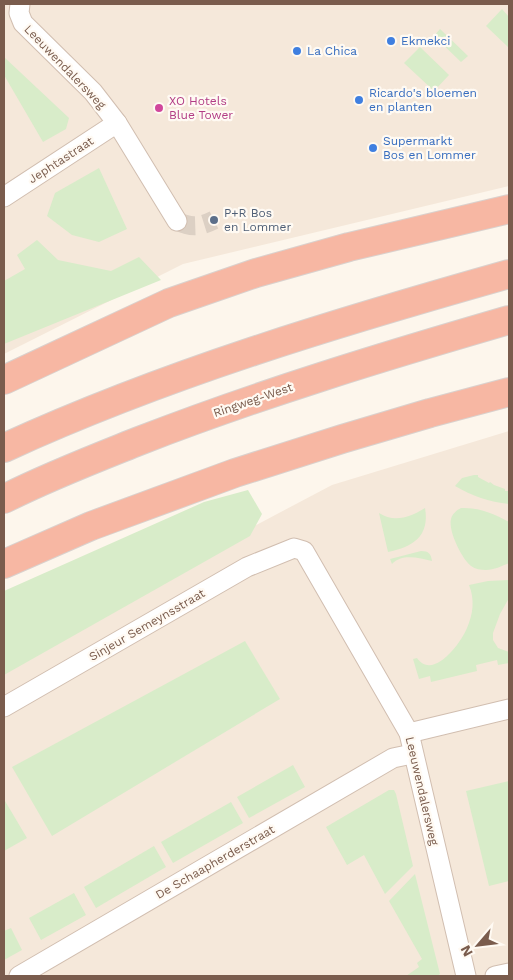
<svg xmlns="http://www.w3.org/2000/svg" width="513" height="980" viewBox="0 0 513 980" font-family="'Work Sans',sans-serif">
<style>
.residential{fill:#f5e8da}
.green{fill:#d8ecc9}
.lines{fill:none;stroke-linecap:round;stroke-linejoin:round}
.street-tunnel{stroke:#dcd0c4;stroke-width:19;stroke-dasharray:19 9;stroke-linecap:butt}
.street-casing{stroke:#d1beb0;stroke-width:21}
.highway-casing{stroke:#dad1cd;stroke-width:30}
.street{stroke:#fff;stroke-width:19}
.highway{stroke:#f7b7a3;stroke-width:28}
.shop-dot{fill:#3f7fe0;stroke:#fffaf3;stroke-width:2}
.hotel-dot{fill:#d1479c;stroke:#fffaf3;stroke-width:2}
.service-dot{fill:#5c6f8a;stroke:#fffaf3;stroke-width:2}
.labels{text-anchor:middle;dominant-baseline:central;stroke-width:4.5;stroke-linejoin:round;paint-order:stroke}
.shop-label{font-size:12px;fill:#366cbe;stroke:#fffaf3;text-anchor:start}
.street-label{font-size:12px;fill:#7a5c4d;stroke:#fffaf3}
.hotel-label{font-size:12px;fill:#b23c85;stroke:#fffaf3;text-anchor:start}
.service-label{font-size:12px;fill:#4e5e75;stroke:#fffaf3;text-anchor:start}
</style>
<rect width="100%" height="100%" fill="#fdf6ec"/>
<!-- residential -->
<g class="residential">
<polygon points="4,4 509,4 509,186 183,264 4,354"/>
<polygon points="509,431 509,976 4,976 4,658 332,485"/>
</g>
<!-- green -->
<g class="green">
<polygon points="502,9 509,17 509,48 486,26"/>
<polygon points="440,29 468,56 461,62 434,36"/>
<polygon points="420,47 449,75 434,91 404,63"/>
<polygon points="4,57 69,118 66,129 43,142 4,75"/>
<polygon points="99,168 127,229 99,242 72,235 47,216 55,193"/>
<polygon points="37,240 58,260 111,271 139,257 161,280 4,344 4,281 25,269 17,255"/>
<path d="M474 475H478V477L489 483 490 482 494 485 505 489V491H509V504C489 502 472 496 455 486L462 478Z"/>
<polygon points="248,490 262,514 250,536 4,675 4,591 204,502"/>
<path d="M425 508C430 536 413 547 388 552L379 513C394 523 411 517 425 508Z"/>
<path d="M461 508C478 507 495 514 509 522V563C502 566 494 570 486 570 481 570 475 569 471 566 462 559 448 531 451 519 452 514 457 510 461 508Z"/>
<path d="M421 551C429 551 431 554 432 561 419 558 402 553 392 564L390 559Z"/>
<path d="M509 580V598L500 614 493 633V640L498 648 509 652V663L498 665 497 660 476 665 477 671 431 682 430 676 419 679 413 659 417 658C433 681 461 643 467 628 473 614 475 600 469 585L488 581Z"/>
<polygon points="245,641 280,699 52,836 12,767"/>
<polygon points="293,765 305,787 249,818 237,797"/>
<polygon points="509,781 509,881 489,886 466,791"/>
<polygon points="389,790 394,790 396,794 413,866 385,894 364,855 347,865 326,827"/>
<polygon points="4,801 5,801 27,838 4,851"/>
<polygon points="231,802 243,823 173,863 161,842"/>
<polygon points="154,846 166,867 96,908 84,887"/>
<polygon points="415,874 440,974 437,976 406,976 419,967 417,963 422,959 389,901"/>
<polygon points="74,893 86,915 41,940 29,918"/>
<polygon points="11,928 22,950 4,960 4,931"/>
</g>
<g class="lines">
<!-- street-tunnel -->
<path class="street-tunnel" d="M177 221C191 228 200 227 214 220"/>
<defs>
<g id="street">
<polyline points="20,4 19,13 23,23 93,92 117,123 177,221"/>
<polyline points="4,197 117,123"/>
<polyline points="4,707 247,567 294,548 304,551 409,733 466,976"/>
<polyline points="409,733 509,709"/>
<polyline points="19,976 393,758 412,754"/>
<polyline points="495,976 509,973"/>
</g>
<g id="highway">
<polyline points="4,380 169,303 256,273 349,247 509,209"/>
<path d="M4 448C165 374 339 322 509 274"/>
<path d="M4 499C47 477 94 459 139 441 260 394 385 356 509 320"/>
<polyline points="4,564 91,526 235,473 342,439 430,413 509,392"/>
</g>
</defs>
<!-- street casing -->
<use href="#street" class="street-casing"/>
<!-- highway casing -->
<use href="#highway" class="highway-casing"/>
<!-- street -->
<use href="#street" class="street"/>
<!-- highway -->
<use href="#highway" class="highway"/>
</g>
<!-- markers -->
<g class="shop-dot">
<circle cx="391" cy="41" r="5"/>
<circle cx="297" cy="51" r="5"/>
<circle cx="359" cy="100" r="5"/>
<circle cx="373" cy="148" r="5"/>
</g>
<circle class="hotel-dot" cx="159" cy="108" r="5"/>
<circle class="service-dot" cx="214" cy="220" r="5"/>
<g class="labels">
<!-- shop labels -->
<g class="shop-label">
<text x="401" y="41">Ekmekci</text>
<text x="307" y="51">La Chica</text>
<text x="369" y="93">Ricardo's bloemen<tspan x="369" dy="14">en planten</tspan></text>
<text x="383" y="141">Supermarkt<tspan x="383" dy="14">Bos en Lommer</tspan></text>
</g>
<!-- street labels -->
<g class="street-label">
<text transform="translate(65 67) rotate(46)">Leeuwendalersweg</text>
<text transform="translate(61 160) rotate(-33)">Jephtastraat</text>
<text transform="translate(253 400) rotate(-19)">Ringweg-West</text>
<text transform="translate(147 625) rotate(-30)">Sinjeur Semeynsstraat</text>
<text transform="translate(422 791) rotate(77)">Leeuwendalersweg</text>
<text transform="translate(215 862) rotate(-30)">De Schaapherderstraat</text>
</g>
<!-- hotel labels -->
<g class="hotel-label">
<text x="169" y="101">XO Hotels<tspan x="169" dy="14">Blue Tower</tspan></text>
</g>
<!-- service labels -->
<g class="service-label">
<text x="224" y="213">P+R Bos<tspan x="224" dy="14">en Lommer</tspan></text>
</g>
</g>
<!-- border -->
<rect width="513" height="980" fill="none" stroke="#7a5c4d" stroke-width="10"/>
<!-- north arrow -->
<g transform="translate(478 945) rotate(242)" stroke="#fffaf3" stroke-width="4" paint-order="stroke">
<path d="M0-4L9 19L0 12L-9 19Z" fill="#7a5c4d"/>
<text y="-8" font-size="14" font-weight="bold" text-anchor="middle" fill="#7a5c4d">N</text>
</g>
</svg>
